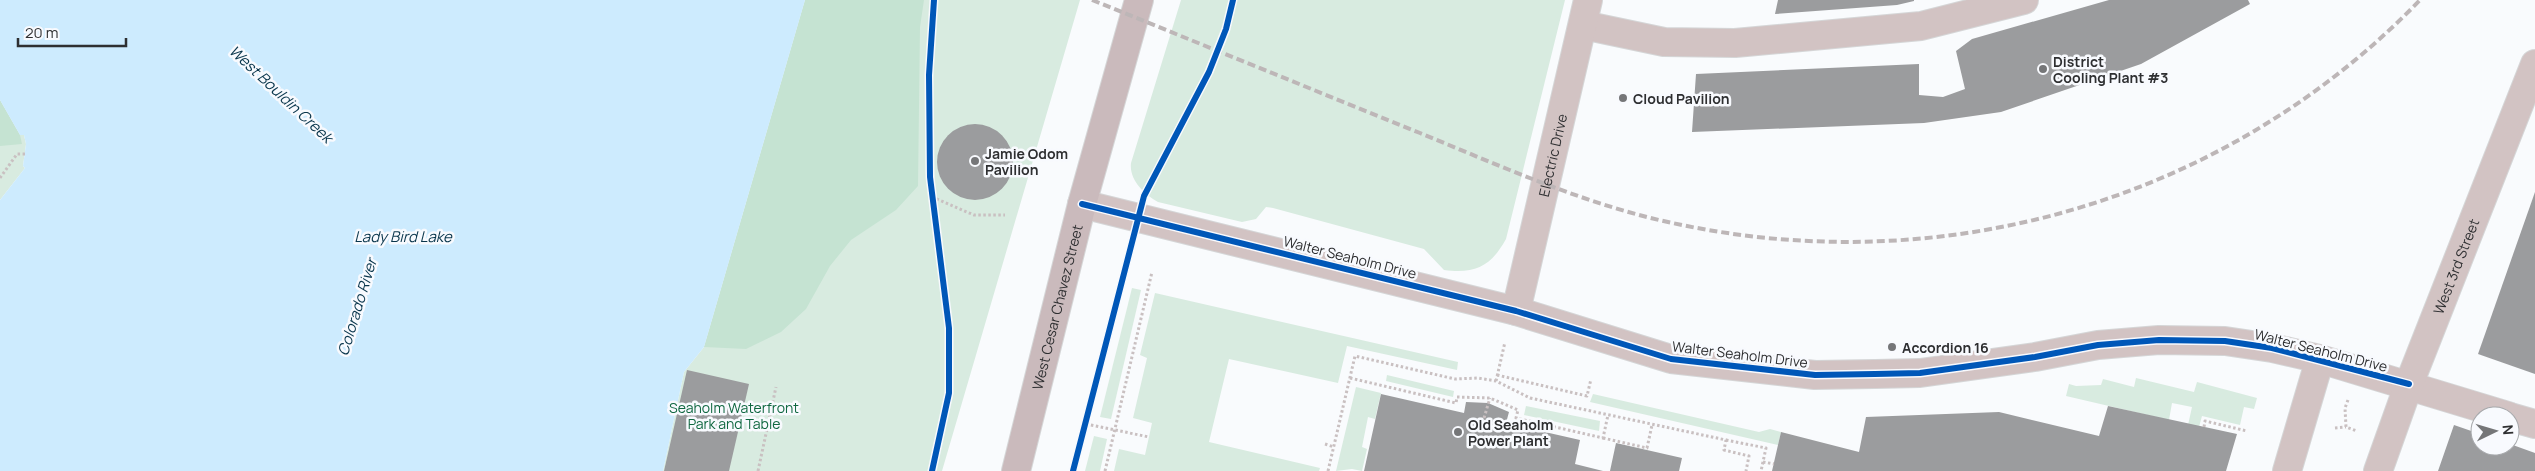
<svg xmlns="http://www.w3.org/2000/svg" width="2535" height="471" viewBox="0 0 2535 471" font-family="Manrope,sans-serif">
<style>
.green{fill:#d8ebe0}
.forest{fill:#c5e3d2}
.water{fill:#cdebfe}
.building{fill:#9b9c9e}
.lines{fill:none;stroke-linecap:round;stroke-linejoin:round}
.minor-casing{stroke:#d5d6d7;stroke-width:30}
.major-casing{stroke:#d5d6d7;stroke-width:30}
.path{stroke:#c9c0c1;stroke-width:3;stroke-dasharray:2.5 2.5;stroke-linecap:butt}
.minor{stroke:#d2c3c3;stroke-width:28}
.major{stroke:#cababc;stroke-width:28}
.rail{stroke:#bdb6b7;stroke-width:4;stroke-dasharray:8 4;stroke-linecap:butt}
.cycleway-casing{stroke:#f8fafe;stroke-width:9}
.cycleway{stroke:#0057b8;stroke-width:6}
.poi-dot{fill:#757678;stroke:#f8fafe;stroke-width:2}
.labels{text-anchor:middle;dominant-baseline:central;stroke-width:5;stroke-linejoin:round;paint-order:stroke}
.poi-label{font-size:14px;font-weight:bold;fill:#2e2f31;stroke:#f8fafe;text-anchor:start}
.street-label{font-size:14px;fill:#2e2f31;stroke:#f8fafe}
.park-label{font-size:14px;fill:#106841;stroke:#f8fafe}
.water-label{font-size:15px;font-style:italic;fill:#09364c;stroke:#f8fafe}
</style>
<rect width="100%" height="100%" fill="#f9fbfd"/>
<!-- green -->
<g class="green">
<polygon points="805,0 1080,0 942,471 663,471 684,372 704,347"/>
<path d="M1181 0H1565L1506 239C1491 266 1476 274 1444 270L1424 249 1273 208 1266 207 1256 219 1242 222 1158 202C1144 194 1129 180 1131 163Z"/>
<polygon points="0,100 20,135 24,135 26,144 23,166 25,168 0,200"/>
<polygon points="1132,288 1141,290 1111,419 1100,417"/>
<polygon points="1155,293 1458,362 1457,370 1347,346 1338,383 1229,359 1209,442 1320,468 1319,471 1114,471 1119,449 1145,455 1152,423 1133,418 1147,358 1140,355"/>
<polygon points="1387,375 1454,391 1453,397 1386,381"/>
<polygon points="2136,378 2194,392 2197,382 2257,398 2254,409 2244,407 2240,425 2202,416 2199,427 2188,425 2192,407 2172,403 2169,420 2066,396 2069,384 2076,386 2101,385 2103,379 2134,387"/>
<polygon points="1356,387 1381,393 1375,419 1368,417 1362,447 1367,449 1362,471 1352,469 1336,471"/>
<polygon points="1593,394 1759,432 1770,429 1781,432 1778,445 1590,402"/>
<polygon points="1526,406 1600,421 1599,431 1524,415"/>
<polygon points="1094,436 1107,439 1100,471 1085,471"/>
</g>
<!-- forest -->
<g class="forest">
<polygon points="805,0 924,0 920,27 918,186 896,210 851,240 830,266 806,309 781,332 746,349 704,347"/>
<polygon points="0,100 20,135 22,144 0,146"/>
</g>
<!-- water -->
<polygon class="water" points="0,0 805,0 704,347 684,372 663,471 0,471 0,200 25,168 23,166 26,144 24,135 20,135 0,100"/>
<!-- building -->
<g class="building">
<polygon points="1778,0 1914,0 1914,1 1897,5 1775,14"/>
<polygon points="2109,0 2248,0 2250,4 2141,64 2001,112 1924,123 1692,132 1696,74 1919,64 1919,95 1943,97 1965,89 1956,51 1972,39"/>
<circle cx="975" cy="162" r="38"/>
<polygon points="2535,192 2535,374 2478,354"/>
<polygon points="687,370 749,384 729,471 664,471"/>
<polygon points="1381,394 1464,413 1466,402 1488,403 1509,412 1506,423 1580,440 1575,464 1603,471 1364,471"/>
<polygon points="2108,406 2237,434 2226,471 1772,471 1781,432 1859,452 1866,417 1999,412 2099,436"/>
<polygon points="2454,425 2480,434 2480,446 2510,446 2510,444 2535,453 2535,471 2438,471"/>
<polygon points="1616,443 1682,458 1679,471 1610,471"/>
</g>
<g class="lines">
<defs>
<g id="minor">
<polyline points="1583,25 1664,42 1735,43 1921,26 2024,0"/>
<polyline points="1082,204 1516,311 1671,359 1815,375 1875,374 1920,373 2035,357 2098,345 2159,340 2225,341 2272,348 2320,359 2508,416"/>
<path id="s1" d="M1516 311 1588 0"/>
<polyline points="2510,417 2535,424"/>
<polyline points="2287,471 2320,359"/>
<path id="s2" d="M2378 471 2409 384 2535 64"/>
</g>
<g id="major">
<path id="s3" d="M1016 471 1082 204 1139 0"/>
</g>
</defs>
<!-- minor casing -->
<use href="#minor" class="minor-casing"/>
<!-- major casing -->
<use href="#major" class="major-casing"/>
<!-- path -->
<g class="path">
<polyline points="0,178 17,154 25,154"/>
<polyline points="932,197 974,215 1005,215"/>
<polyline points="1497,375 1587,396 1591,379"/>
<polyline points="1350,378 1456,403 1457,397 1490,398 1518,410 1516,418 1603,438 1608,415"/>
<polyline points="1496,381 1505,342"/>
<polyline points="2348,400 2345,408 2346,427 2357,431"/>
<polyline points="1484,418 1490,398"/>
<polyline points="1086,424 1149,437"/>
<polyline points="2204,427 2205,421 2247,431"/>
<polyline points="2335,428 2346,427"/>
<polyline points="1603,438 1647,448 1652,425"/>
<polyline points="1726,440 1766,448 1761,471"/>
<polyline points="1325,444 1334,447"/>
<polyline points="1763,462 1774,464"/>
<polyline points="758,471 776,387"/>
<polyline points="1105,471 1152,272"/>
<polyline points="1328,471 1355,356 1455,379 1478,378 1496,381 1530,398 1726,440 1724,450 1749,456 1746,471"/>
</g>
<!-- minor -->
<use href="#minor" class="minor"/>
<!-- major -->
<use href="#major" class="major"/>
<!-- rail -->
<path class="rail" d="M1092 0C1201 44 1311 89 1420 133 1493 163 1567 196 1643 216 1923 288 2219 208 2420 0"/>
<defs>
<g id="cycleway">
<polyline points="1082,204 1516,311 1671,359 1815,375 1875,374 1920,373 2035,357 2098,345 2159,340 2225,341 2272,348 2409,384"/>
<polyline points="932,471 949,393 949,328 930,177 929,75 934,0"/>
<polyline points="1073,471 1144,196 1209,72 1226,29 1233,0"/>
</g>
</defs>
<!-- cycleway casing -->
<use href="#cycleway" class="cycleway-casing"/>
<!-- cycleway -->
<use href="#cycleway" class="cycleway"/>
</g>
<!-- markers -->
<g class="poi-dot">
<circle cx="2043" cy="69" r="5"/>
<circle cx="1623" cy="98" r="5"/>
<circle cx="975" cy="161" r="5"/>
<circle cx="1892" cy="347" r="5"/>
<circle cx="1458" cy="432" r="5"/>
</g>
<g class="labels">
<!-- poi labels -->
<g class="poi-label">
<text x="2053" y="61">District<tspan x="2053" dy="16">Cooling Plant #3</tspan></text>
<text x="1633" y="98">Cloud Pavilion</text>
<text x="985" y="153">Jamie Odom<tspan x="985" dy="16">Pavilion</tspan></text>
<text x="1902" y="347">Accordion 16</text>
<text x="1468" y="424">Old Seaholm<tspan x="1468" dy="16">Power Plant</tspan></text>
</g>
<!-- street labels -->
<g class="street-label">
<text stroke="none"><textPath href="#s1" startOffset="160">Electric Drive</textPath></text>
<text transform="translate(1350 257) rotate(14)">Walter Seaholm Drive</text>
<text stroke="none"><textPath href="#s2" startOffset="219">West 3rd Street</textPath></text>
<text stroke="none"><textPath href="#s3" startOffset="169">West Cesar Chavez Street</textPath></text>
<text transform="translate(2321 350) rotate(14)">Walter Seaholm Drive</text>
<text transform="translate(1740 354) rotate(7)">Walter Seaholm Drive</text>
</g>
<!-- park labels -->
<g class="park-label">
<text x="734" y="407">Seaholm Waterfront<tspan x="734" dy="16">Park and Table</tspan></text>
</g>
<!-- water labels -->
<g class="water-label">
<text transform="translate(281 94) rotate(43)">West Bouldin Creek</text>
<text x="403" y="236">Lady Bird Lake</text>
<text transform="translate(357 307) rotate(-73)">Colorado River</text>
</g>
</g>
<!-- north arrow -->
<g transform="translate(2495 431) rotate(85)"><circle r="24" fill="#f8fafe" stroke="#a7a9ac"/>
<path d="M0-4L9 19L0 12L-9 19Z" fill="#757678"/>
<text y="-8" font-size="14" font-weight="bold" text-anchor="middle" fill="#2e2f31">N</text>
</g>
<!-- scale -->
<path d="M18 38v8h108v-8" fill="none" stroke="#2e2f31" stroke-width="2.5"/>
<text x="25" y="38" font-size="15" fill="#2e2f31" stroke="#f8fafe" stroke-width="4" paint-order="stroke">20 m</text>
</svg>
